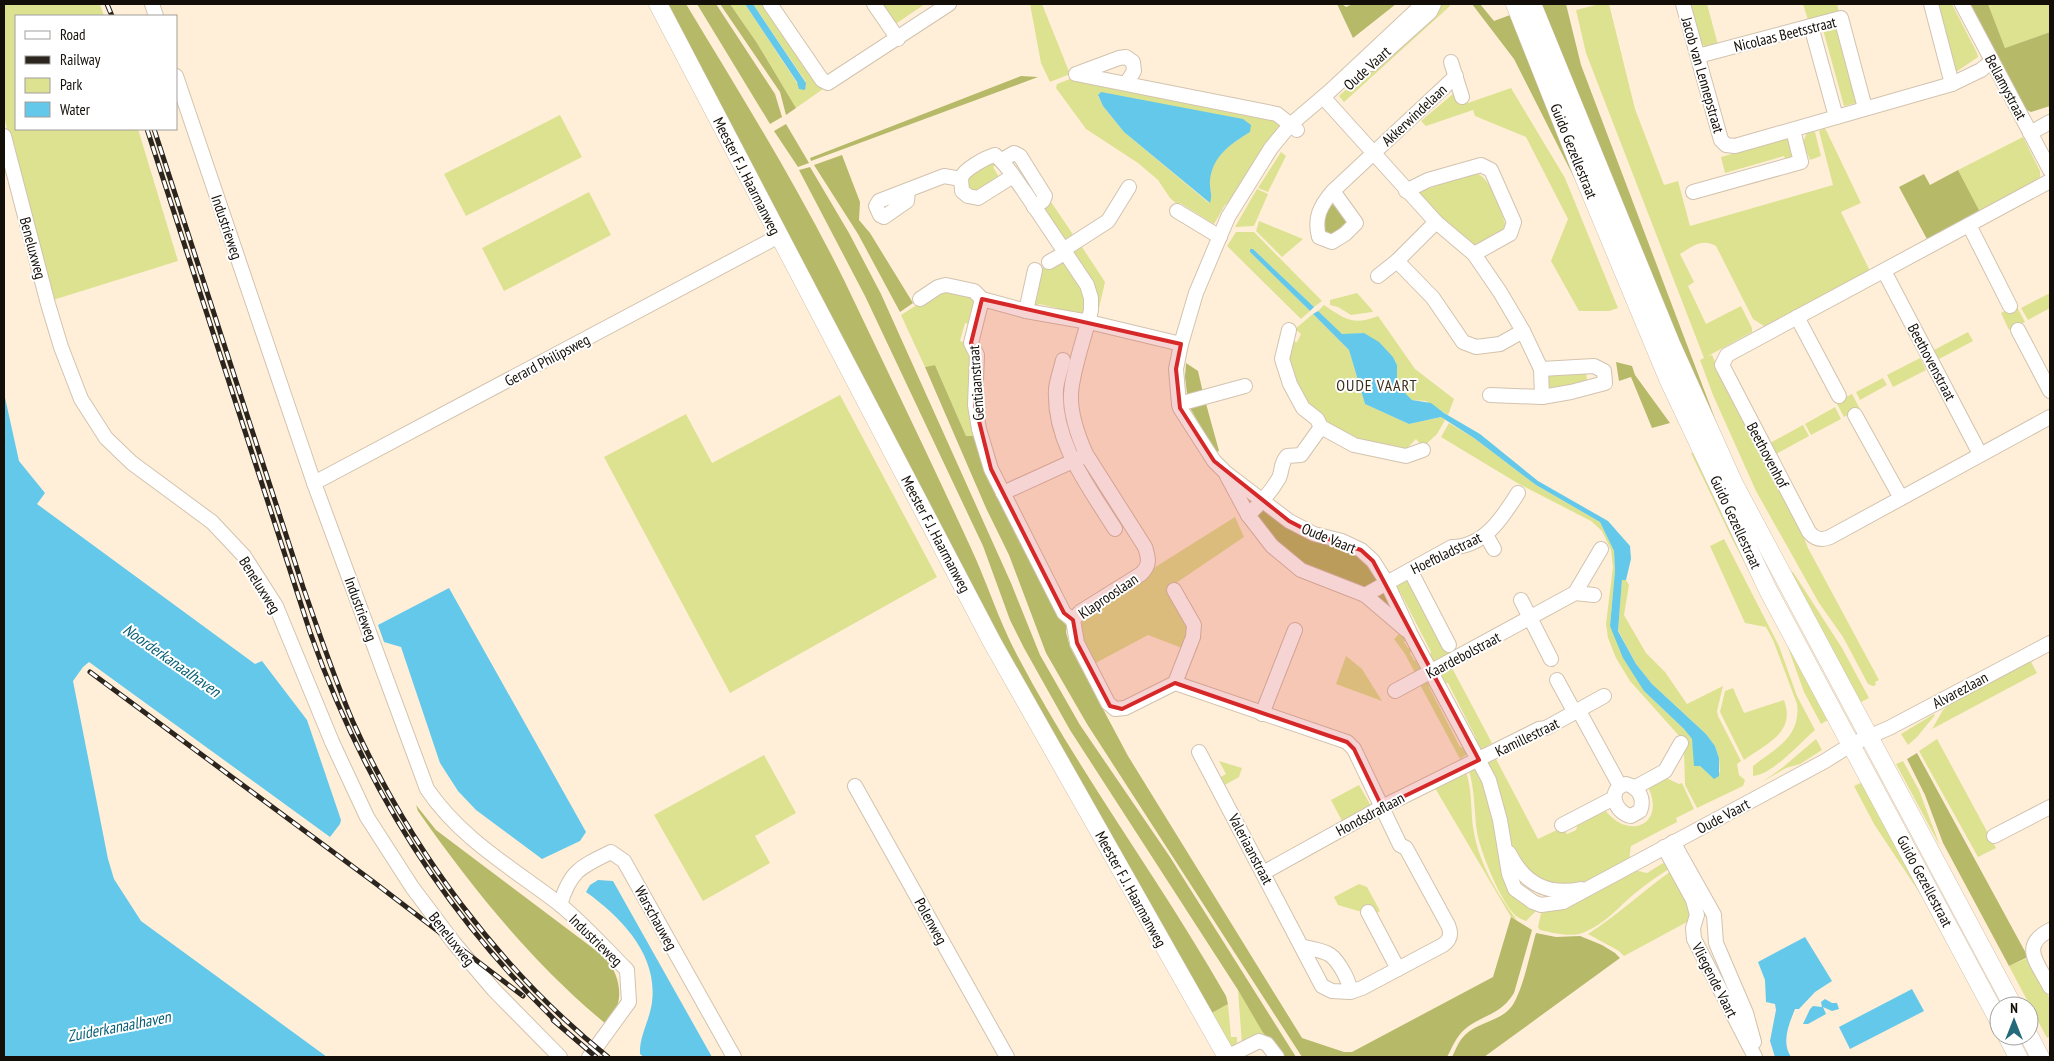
<svg xmlns="http://www.w3.org/2000/svg" width="2054" height="1061" viewBox="0 0 2054 1061" font-family="'PT Sans Narrow',sans-serif">
<style>
.green{fill:#dde291;fill-rule:evenodd}
.forest{fill:#b5b968}
.water{fill:#63c8e9}
.lines{fill:none;stroke-linecap:round;stroke-linejoin:round}
.minor-casing{stroke:#d2c3ae;stroke-width:16}
.major-casing{stroke:#d2c3ae;stroke-width:19}
.minor{stroke:#fff;stroke-width:14}
.major{stroke:#fff;stroke-width:18}
.rail-casing{stroke:#2b251d;stroke-width:5}
.rail{stroke:#fff;stroke-width:3;stroke-dasharray:9;stroke-linecap:butt}
.marked{fill:#d62828;fill-opacity:0.2;stroke:#d62828;stroke-width:4;stroke-linejoin:round}
.labels{text-anchor:middle;dominant-baseline:central;stroke-width:4;stroke-linejoin:round;paint-order:stroke}
.street-label{font-size:15px;fill:#130e07;stroke:#fff}
.neighbourhood-label{font-size:16px;letter-spacing:1px;fill:#382c1b;stroke:#fff}
.water-label{font-size:16px;font-style:italic;fill:#085f75;stroke:#fff}
</style>
<rect width="100%" height="100%" fill="#ffefd9"/>
<!-- green -->
<g class="green">
<polygon points="4,4 100,4 104,16 16,16 16,129 138,129 178,261 53,300 26,210 4,116"/>
<polygon points="730,4 745,4 797,83 806,82 753,4 765,4 823,89 796,108 757,43"/>
<polygon points="880,4 925,4 894,25"/>
<polygon points="1030,4 1042,4 1070,74 1050,82 1041,63"/>
<polygon points="1438,4 1448,4 1450,6 1344,102 1339,96"/>
<path d="M1600 4H1609L1635 109 1664 185 1678 181 1690 226 1833 185 1819 131 1825 128 1861 203 1841 212 1870 271 1764 326 1753 319 1716 246C1702 238 1693 246 1680 254L1694 282 1688 286 1706 324 1741 306 1752 328V332L1708 356 1712 355 1732 398 1801 530 1808 548 1879 680 1875 682 1876 685 1873 686 1868 684 1843 637 1819 603 1756 491 1713 395 1700 360 1704 358 1586 53 1576 10Z"/>
<polygon points="1689,4 1707,4 1718,45 1708,48 1701,44"/>
<polygon points="1803,4 1837,4 1839,12 1808,20"/>
<polygon points="1937,4 1952,4 1977,53 1978,57 1956,72"/>
<polygon points="1988,4 2050,4 2050,32 2005,48"/>
<polygon points="1838,21 1860,102 1844,106 1822,26"/>
<path d="M1075 77 1276 116 1283 128 1231 201 1225 205 1214 224 1180 203 1178 205 1170 198 1158 180 1138 163 1086 129 1056 88 1057 84ZM1098 96 1250 132C1232 143 1208 158 1210 184 1210 191 1213 195 1209 203L1124 132 1103 106Z"/>
<polygon points="1511,88 1565,178 1618,308 1609,311 1579,311 1551,261 1568,219 1526,137 1475,116 1473,110 1426,126 1421,121 1454,93 1464,100 1465,104"/>
<polygon points="560,115 582,157 466,216 444,174"/>
<polygon points="1813,131 1815,132 1821,156 1810,160 1803,143 1807,132"/>
<polygon points="2023,137 2040,171 2040,178 2036,184 1981,214 1958,170"/>
<polygon points="1788,138 1794,156 1787,163 1784,156 1725,173 1721,157"/>
<polygon points="1281,152 1286,156 1268,192 1258,188"/>
<polygon points="992,160 999,163 993,167 999,177 984,191 972,191 966,186 968,175"/>
<path d="M1475 172C1493 180 1500 209 1506 226L1503 231 1474 246 1437 215 1419 195V192Z"/>
<polygon points="1257,189 1268,194 1254,226 1235,227"/>
<polygon points="589,192 611,235 504,291 482,248"/>
<polygon points="1049,199 1074,236 1065,241 1041,210"/>
<polygon points="1259,221 1303,239 1282,257 1256,231"/>
<polygon points="1236,232 1254,232 1322,301 1314,307 1253,249 1250,252 1310,311 1301,319 1227,246"/>
<polygon points="1080,244 1105,282 1099,308 1095,307 1071,251"/>
<polygon points="1063,257 1084,290 1086,311 1082,315 1060,313 1057,308 1039,304 1036,307 1032,305 1037,271"/>
<polygon points="942,289 971,294 974,301 971,325 965,323 960,341 966,343 971,350 976,436 966,436 935,365 925,367 901,315"/>
<polygon points="1357,293 1373,311 1372,312 1351,315 1338,307 1330,305 1330,300"/>
<polygon points="2050,293 2050,308 2028,320 2021,308"/>
<path d="M1324 305C1345 319 1353 326 1378 316L1415 369 1454 399 1448 415 1426 401 1412 400 1403 393 1397 385V365L1393 357 1364 333 1342 335 1318 311Z"/>
<polygon points="2016,305 2025,322 2009,330 2001,313"/>
<polygon points="1313,314 1349,350 1365,404 1409,424 1441,417 1445,420 1437,434 1423,447 1416,439 1406,449 1356,442 1321,418 1303,403 1287,354 1290,341 1297,342 1301,334 1295,329"/>
<polygon points="1968,332 1973,341 1939,359 1934,350"/>
<polygon points="1920,358 1926,370 1893,387 1887,375"/>
<path d="M1577 371 1586 372 1587 380 1585 383C1573 381 1561 390 1548 390V375H1577Z"/>
<polygon points="1883,378 1887,385 1860,400 1856,392"/>
<polygon points="1852,394 1860,409 1844,417 1836,402"/>
<polygon points="840,395 937,577 730,693 604,457 686,414 712,463"/>
<polygon points="1835,407 1841,419 1811,435 1805,424"/>
<polygon points="1449,423 1474,438 1536,485 1600,522 1614,551 1615,571 1610,626 1644,691 1685,730 1692,739 1695,757 1700,766 1712,777 1720,772 1719,758 1715,746 1706,734 1652,684 1636,664 1618,630 1622,579 1626,580 1629,585 1624,615 1646,653 1665,672 1687,704 1723,686 1717,711 1718,716 1741,761 1737,764 1739,775 1745,780 1743,786 1697,808 1685,785 1684,752 1681,738 1630,681 1616,658 1608,638 1606,624 1613,567 1611,550 1602,531 1591,521 1519,484 1441,437"/>
<polygon points="1803,425 1809,436 1776,454 1770,443"/>
<polygon points="1691,453 1695,453 1828,720 1821,724 1804,692 1786,642 1732,539"/>
<path d="M1235 517 1244 537 1176 583 1173 589 1188 626V630L1182 648 1148 635 1092 665C1083 649 1074 632 1086 615L1149 571Z"/>
<path d="M1724 539 1779 646 1797 696 1815 730C1801 742 1771 776 1753 776V766C1776 748 1801 737 1797 704L1773 640 1766 627 1745 623 1710 546Z"/>
<polygon points="1793,572 1842,648 1869,698 1859,703 1789,574"/>
<polygon points="1408,576 1449,654 1435,662 1429,658 1431,652 1400,592 1394,591 1394,583"/>
<polygon points="1399,634 1406,639 1404,642 1408,648 1413,648 1413,650 1410,653 1414,660 1419,662 1422,667 1421,670 1415,673 1405,654 1394,639"/>
<polygon points="1346,656 1362,669 1382,701 1336,684"/>
<polygon points="2030,660 2037,673 1932,729 1943,710 1952,702"/>
<polygon points="1451,666 1492,743 1487,746 1490,751 1483,754 1475,744 1476,738 1448,683 1443,684 1440,677 1441,673"/>
<polygon points="1429,681 1430,683 1429,687 1460,747 1465,748 1467,754 1460,759 1419,683"/>
<path d="M1733 688 1744 713 1784 700C1796 733 1767 743 1744 760L1720 712 1725 691Z"/>
<polygon points="1934,714 1935,715 1917,737 1908,745 1901,734"/>
<polygon points="1816,739 1822,750 1800,764 1786,768 1762,782 1782,768"/>
<polygon points="1937,739 1996,848 1978,857 1919,751"/>
<polygon points="764,755 796,813 755,836 770,863 703,901 654,815"/>
<path d="M1495 757 1538 839 1563 827 1567 834 1576 830 1579 820 1605 810C1630 842 1666 823 1648 787L1662 776 1679 784 1682 783 1694 809 1676 818 1677 822 1631 846 1629 860 1578 885H1552L1529 872 1514 852 1486 762Z"/>
<polygon points="1219,761 1242,768 1239,777 1223,786 1219,778 1226,774"/>
<polygon points="1903,761 1919,790 1940,846 1896,764"/>
<path d="M1474 768 1484 785 1491 805 1502 867 1538 909 1526 921C1523 920 1519 918 1516 916 1501 903 1480 851 1477 832 1474 811 1475 791 1469 771Z"/>
<path d="M1466 772C1473 792 1470 813 1474 833 1480 865 1498 895 1517 920L1511 917 1435 788Z"/>
<polygon points="1865,781 1948,938 1946,942 1921,895 1874,824 1854,786"/>
<polygon points="1359,785 1371,806 1342,821 1331,800"/>
<path d="M1668 860 1672 867C1659 875 1646 884 1634 894 1619 907 1604 924 1585 932 1571 938 1554 933 1540 930L1538 927 1542 909 1634 870 1647 873Z"/>
<path d="M1674 869 1689 898 1691 918 1687 922 1624 956 1619 951 1588 934C1618 915 1644 890 1674 869Z"/>
<polygon points="1359,884 1367,887 1380,911 1372,915 1338,905 1334,897"/>
<polygon points="2028,958 2050,999 2050,1036 2047,1038 2009,966"/>
<polygon points="1238,990 1268,1040 1242,1045"/>
<polygon points="1228,1004 1231,1037 1237,1037 1237,1046 1230,1048 1210,1014"/>
</g>
<!-- forest -->
<g class="forest">
<path d="M667 4H686C741 95 797 185 844 280 886 368 929 457 970 546 987 582 998 619 1017 655 1079 773 1160 880 1226 996L1228 1004 1210 1014 999 637 996 638Z"/>
<polygon points="697,4 716,4 775,94 782,117 770,124"/>
<polygon points="720,4 730,4 757,43 796,108 786,115 780,92"/>
<polygon points="1337,4 1342,4 1346,7 1353,4 1396,4 1353,38"/>
<polygon points="1472,4 1480,4 1494,21 1510,15 1596,221 1514,59"/>
<polygon points="1538,4 1566,4 1581,65 1728,453 1697,390"/>
<polygon points="1969,4 1988,4 2005,48 2050,32 2050,106 2031,112 2025,109"/>
<polygon points="1021,76 1038,77 811,161 810,158"/>
<polygon points="786,124 809,163 798,167 774,131"/>
<polygon points="842,155 860,202 859,220 870,233 913,303 900,312 858,234 814,165"/>
<polygon points="810,167 849,233 881,294 1011,583 1040,655 1080,725 1170,857 1296,1057 1281,1057 1262,1031 1238,990 1070,730 1024,648 1010,620 983,546 865,296 799,170"/>
<polygon points="1958,170 1981,214 1928,241 1899,187 1924,174 1930,185"/>
<polygon points="1331,203 1347,218 1348,223 1331,238 1322,234 1321,224"/>
<polygon points="1616,362 1632,366 1635,375 1670,423 1652,428 1631,377 1619,381"/>
<polygon points="1186,363 1198,371 1203,393 1190,397 1187,394 1185,377"/>
<path d="M935 365 966 436H976L988 475 1060 619 1067 626 1066 632 1070 647 1128 756 1302 1038 1344 1052H1352L1493 977 1511 917 1532 930 1514 993C1499 1017 1482 1014 1464 1030 1456 1037 1452 1048 1447 1057H1302L1087 724 1046 653 1009 555 986 508 925 367Z"/>
<polygon points="1205,400 1219,451 1216,452 1190,408 1192,404"/>
<polygon points="1225,472 1289,521 1361,550 1410,633 1365,595 1301,570 1272,546"/>
<polygon points="1917,753 2028,957 2009,966 1943,843 1925,795 1907,759"/>
<path d="M416 805 436 830 606 958C616 971 623 989 617 1007 615 1013 609 1019 606 1024 532 963 473 889 418 811Z"/>
<path d="M1536 933 1556 937 1580 936 1602 945 1615 953 1620 958 1484 1057H1452C1456 1049 1459 1040 1466 1034 1479 1022 1501 1021 1512 1006 1523 990 1530 953 1536 933Z"/>
</g>
<!-- water -->
<g class="water">
<polygon points="745,4 753,4 806,83 805,90 799,89 797,82"/>
<path d="M1101 92 1243 119 1251 125 1250 132C1231 144 1213 155 1210 180 1209 188 1213 194 1210 203L1124 132 1103 106 1098 95Z"/>
<polygon points="1250,249 1253,249 1314,307 1310,311 1250,252"/>
<polygon points="1318,311 1342,334 1364,333 1379,342 1393,357 1397,365 1397,385 1412,400 1431,403 1444,413 1480,434 1538,481 1608,521 1630,546 1631,559 1626,580 1622,580 1618,631 1636,664 1652,684 1706,734 1715,746 1719,758 1719,776 1714,779 1700,766 1694,766 1692,739 1684,729 1644,691 1623,658 1610,626 1615,571 1614,551 1600,522 1536,485 1474,438 1441,417 1409,424 1365,404 1349,350 1313,314"/>
<polygon points="4,393 19,461 45,493 37,504 255,664 262,661 307,720 341,820 340,824 330,837 89,662 83,667 73,681 108,859 114,879 141,921 327,1057 4,1057"/>
<polygon points="449,588 586,832 580,841 542,859 476,810 458,791 440,763 401,647 384,642 378,625"/>
<path d="M598 880 613 881 712 1057H644L640 1054C639 1036 650 1020 652 1002 658 955 622 918 586 892L590 885Z"/>
<path d="M1805 937 1832 981 1815 992 1799 1009H1795C1789 1024 1781 1042 1791 1057H1775L1770 1041 1776 1010 1775 1004 1766 1002 1765 980 1758 962Z"/>
<polygon points="1912,989 1924,1011 1850,1049 1839,1027"/>
<polygon points="1825,999 1832,1003 1837,1003 1839,1009 1832,1011 1823,1007 1826,1014 1808,1024 1803,1024 1810,1009 1813,1006 1822,1007 1821,1002"/>
</g>
<g class="lines">
<defs>
<g id="minor">
<polyline points="152,4 156,16"/>
<polyline points="770,4 822,80 828,83 949,4"/>
<polyline points="874,4 898,39"/>
<polyline points="1423,4 1330,91 1290,125 1271,148 1228,217 1196,293 1181,344 1176,369 1179,404 1180,408 1214,461 1225,472 1289,521 1314,534 1342,541 1361,550 1373,561 1387,583 1410,633 1489,780 1500,820 1509,874 1515,889 1533,902 1541,905 1563,902 1825,761 1852,744 1889,728 2050,643"/>
<polyline points="1683,4 1721,140 1726,145 1735,146 1952,84 1981,70 1992,61"/>
<polyline points="1931,4 1952,84"/>
<polyline points="1962,4 2050,170"/>
<polyline points="1811,26 1836,117"/>
<polyline points="1698,56 1841,18 1865,108"/>
<polyline points="1451,62 1462,97"/>
<polyline points="1372,64 1430,12 1434,4"/>
<path d="M176 76 314 483 427 789C461 839 511 867 558 903 583 923 605 948 627 970L629 1002 589 1057"/>
<polyline points="1126,84 1134,71 1133,62 1126,57 1119,58 1076,74 1277,114 1297,130"/>
<polyline points="1323,97 1436,222 1474,254 1500,292 1523,331 1541,369 1542,397"/>
<polyline points="2030,133 2050,122"/>
<polyline points="4,136 48,304 61,347 81,399 106,438 132,463 212,522 244,556 276,606 332,742 367,817 412,887 454,943 494,990 560,1057"/>
<polyline points="1002,160 1014,153 1020,156 1045,196 1043,201 1034,207"/>
<path d="M1013 176 978 198 968 196 962 191C962 188 961 182 961 178 964 169 987 157 995 155 1007 164 1015 179 1024 191 1045 222 1066 254 1087 285L1091 298V310C1086 334 1072 370 1071 394 1070 414 1078 436 1086 454L1145 547C1149 559 1150 565 1141 574L1080 612 1073 620 1077 643 1108 703 1115 709 1125 708 1175 683 1347 742 1354 749 1400 845 1406 848 1448 925C1452 934 1450 940 1443 945L1362 988 1350 992"/>
<path d="M2050 181 1727 355 1722 365 1809 532C1815 539 1821 541 1830 537L2050 417"/>
<polyline points="908,190 907,201 884,217 880,215 876,206 879,201 944,176 961,179"/>
<path d="M1333 191 1356 223 1345 234 1332 242 1319 237C1314 218 1320 206 1333 191L1456 76"/>
<polyline points="1406,191 1428,180 1481,165 1491,170 1514,222 1510,234 1474,254"/>
<polyline points="1693,192 1801,162 1793,130"/>
<polyline points="1177,211 1220,237"/>
<polyline points="1969,225 2010,306"/>
<polyline points="1063,250 1108,221 1129,187"/>
<polyline points="1397,261 1433,298 1463,342 1476,347 1500,344 1523,331"/>
<polyline points="1049,262 1065,253"/>
<polyline points="1884,271 1980,454"/>
<polyline points="1378,276 1397,261 1436,222"/>
<polyline points="920,299 938,287 946,285 974,291 982,299 1026,311 1089,322 1181,344"/>
<polyline points="982,299 971,343 977,355 975,405 979,429 991,469 1064,613 1073,620"/>
<polyline points="1026,311 1035,270"/>
<polyline points="1797,317 1839,396"/>
<polyline points="1289,330 1282,359 1290,384 1303,408 1317,419 1321,427 1354,445 1406,456 1423,450"/>
<polyline points="2018,330 2050,391"/>
<path d="M1063 360C1061 369 1057 380 1056 389 1053 442 1089 487 1115 529"/>
<polyline points="1490,395 1542,397 1571,392 1605,383 1604,371 1594,366 1541,369"/>
<polyline points="1179,404 1245,386"/>
<polyline points="1855,415 1901,498"/>
<polyline points="1227,476 1248,515 1272,546 1301,570 1365,595 1406,630"/>
<polyline points="314,483 779,236"/>
<polyline points="1003,493 1082,457"/>
<path d="M1248 515C1260 504 1271 492 1279 478 1283 469 1280 464 1287 456L1301 455 1321 427"/>
<polyline points="1486,535 1494,549"/>
<polyline points="1410,570 1449,645"/>
<polyline points="1174,590 1194,625 1193,637 1175,683"/>
<polyline points="1575,593 1594,595"/>
<path d="M1365 595 1452 547C1484 547 1503 517 1518 493"/>
<polyline points="1521,600 1551,659"/>
<polyline points="1557,680 1575,713"/>
<polyline points="1395,691 1575,593 1601,549"/>
<polyline points="1579,711 1620,786"/>
<polyline points="1262,714 1295,630"/>
<path d="M1199 752 1301 946C1326 953 1331 949 1344 973 1347 979 1350 984 1350 992L1332 991 1322 986 1301 946"/>
<path d="M1626 784C1639 787 1645 799 1640 811L1631 816C1615 813 1606 789 1626 784Z"/>
<polyline points="855,786 1007,1057"/>
<polyline points="1634,788 1665,771 1681,743"/>
<polyline points="1562,825 1614,798"/>
<polyline points="1994,836 2050,807"/>
<polyline points="1673,842 1714,915 1716,943 1746,1013 1754,1042"/>
<polyline points="1664,847 1693,900 1697,915 1693,928 1694,939 1755,1057"/>
<path d="M1509 853C1524 883 1547 896 1581 889"/>
<polyline points="1263,873 1382,807 1539,729 1546,728 1604,696"/>
<path d="M560 905C570 871 580 867 611 852L624 861 734 1057"/>
<polyline points="1368,912 1398,969"/>
<path d="M2050 930C2019 946 2038 963 2050 987"/>
<polyline points="1227,1057 1259,1041 1267,1044 1277,1057"/>
</g>
<g id="major">
<polyline points="658,4 992,642 1227,1057"/>
<polyline points="1515,4 1581,170 1669,381 1768,590 1999,1021"/>
<polyline points="1532,4 1671,344 1734,484 2013,1006"/>
<polyline points="2007,1036 2018,1057"/>
<polyline points="2029,1036 2040,1057"/>
</g>
</defs>
<!-- minor casing -->
<use href="#minor" class="minor-casing"/>
<!-- major casing -->
<use href="#major" class="major-casing"/>
<!-- minor -->
<use href="#minor" class="minor"/>
<!-- major -->
<use href="#major" class="major"/>
<defs>
<g id="rail">
<polyline points="107,4 112,16"/>
<path d="M147 129 310 632C362 781 444 914 559 1024"/>
<path d="M154 129 303 587C319 632 334 678 353 722 410 849 500 970 608 1057"/>
<polyline points="90,672 375,883 523,996"/>
<polyline points="553,1020 596,1057"/>
</g>
</defs>
<!-- rail casing -->
<use href="#rail" class="rail-casing"/>
<!-- rail -->
<use href="#rail" class="rail"/>
</g>
<!-- marked area -->
<path class="marked" d="M982 299 1181 344 1176 369 1180 408 1214 461 1289 521 1314 534 1361 550 1373 561 1479 760 1382 807 1354 749 1347 742 1175 683 1122 709 1110 706 1077 643 1073 620 1064 613 991 469 975 405 977 355 971 343Z"/>
<g class="labels">
<!-- street labels -->
<g class="street-label">
<text transform="translate(1785 34) rotate(-14)">Nicolaas Beetsstraat</text>
<text transform="translate(1367 68) rotate(-42)">Oude Vaart</text>
<text transform="translate(1703 75) rotate(74)">Jacob van Lennepstraat</text>
<text transform="translate(2006 87) rotate(62)">Bellamystraat</text>
<text transform="translate(1414 115) rotate(-43)">Akkerwindelaan</text>
<text transform="translate(1574 151) rotate(68)">Guido Gezellestraat</text>
<text transform="translate(747 176) rotate(63)">Meester F.J. Haarmanweg</text>
<text transform="translate(227 227) rotate(71)">Industrieweg</text>
<text transform="translate(33 248) rotate(75)">Beneluxweg</text>
<text transform="translate(547 360) rotate(-28)">Gerard Philipsweg</text>
<text transform="translate(1932 362) rotate(62)">Beethovenstraat</text>
<text transform="translate(976 383) rotate(-94)">Gentiaanstraat</text>
<text transform="translate(1768 455) rotate(62)">Beethovenhof</text>
<text transform="translate(1736 522) rotate(65)">Guido Gezellestraat</text>
<text transform="translate(936 534) rotate(62)">Meester F.J. Haarmanweg</text>
<text transform="translate(1329 538) rotate(22)">Oude Vaart</text>
<text transform="translate(1446 553) rotate(-26)">Hoefbladstraat</text>
<text transform="translate(260 585) rotate(58)">Beneluxweg</text>
<text transform="translate(1108 596) rotate(-34)">Klaprooslaan</text>
<text transform="translate(361 609) rotate(70)">Industrieweg</text>
<text transform="translate(1463 655) rotate(-28)">Kaardebolstraat</text>
<text transform="translate(1960 690) rotate(-28)">Alvarezlaan</text>
<text transform="translate(1527 737) rotate(-26)">Kamillestraat</text>
<text transform="translate(1370 814) rotate(-28)">Hondsdraflaan</text>
<text transform="translate(1723 816) rotate(-28)">Oude Vaart</text>
<text transform="translate(1251 849) rotate(62)">Valeriaanstraat</text>
<text transform="translate(1925 881) rotate(62)">Guido Gezellestraat</text>
<text transform="translate(1131 889) rotate(61)">Meester F.J. Haarmanweg</text>
<text transform="translate(656 918) rotate(61)">Warschauweg</text>
<text transform="translate(931 921) rotate(61)">Polenweg</text>
<text transform="translate(452 939) rotate(52)">Beneluxweg</text>
<text transform="translate(596 940) rotate(44)">Industrieweg</text>
<text transform="translate(1715 980) rotate(63)">Vliegende Vaart</text>
</g>
<!-- neighbourhood labels -->
<g class="neighbourhood-label">
<text x="1377" y="385">OUDE VAART</text>
</g>
<!-- water labels -->
<g class="water-label">
<text transform="translate(172 660) rotate(35)">Noorderkanaalhaven</text>
<text transform="translate(119 1026) rotate(-11)">Zuiderkanaalhaven</text>
</g>
</g>
<!-- border -->
<rect width="2054" height="1061" fill="none" stroke="#130e07" stroke-width="10"/>
<!-- legend -->
<rect x="15" y="15" width="162" height="115" fill="#ffffff" stroke="#a19f9c"/>
<rect x="25" y="31" width="25" height="8" fill="#ffffff" stroke="#a19f9c"/>
<text x="60" y="40" font-size="15" fill="#130e07">Road</text>
<rect x="25" y="56" width="25" height="8" fill="#2b251d" stroke="#a19f9c"/>
<text x="60" y="65" font-size="15" fill="#130e07">Railway</text>
<rect x="25" y="78" width="25" height="15" fill="#dde291" stroke="#a19f9c"/>
<text x="60" y="90" font-size="15" fill="#130e07">Park</text>
<rect x="25" y="102" width="25" height="15" fill="#63c8e9" stroke="#a19f9c"/>
<text x="60" y="115" font-size="15" fill="#130e07">Water</text>
<!-- north arrow -->
<g transform="translate(2014 1021)"><circle r="24" fill="#ffffff" stroke="#a19f9c"/>
<path d="M0-4L9 19L0 12L-9 19Z" fill="#256a7a"/>
<text y="-8" font-size="14" font-weight="bold" text-anchor="middle" fill="#130e07">N</text>
</g>
</svg>
